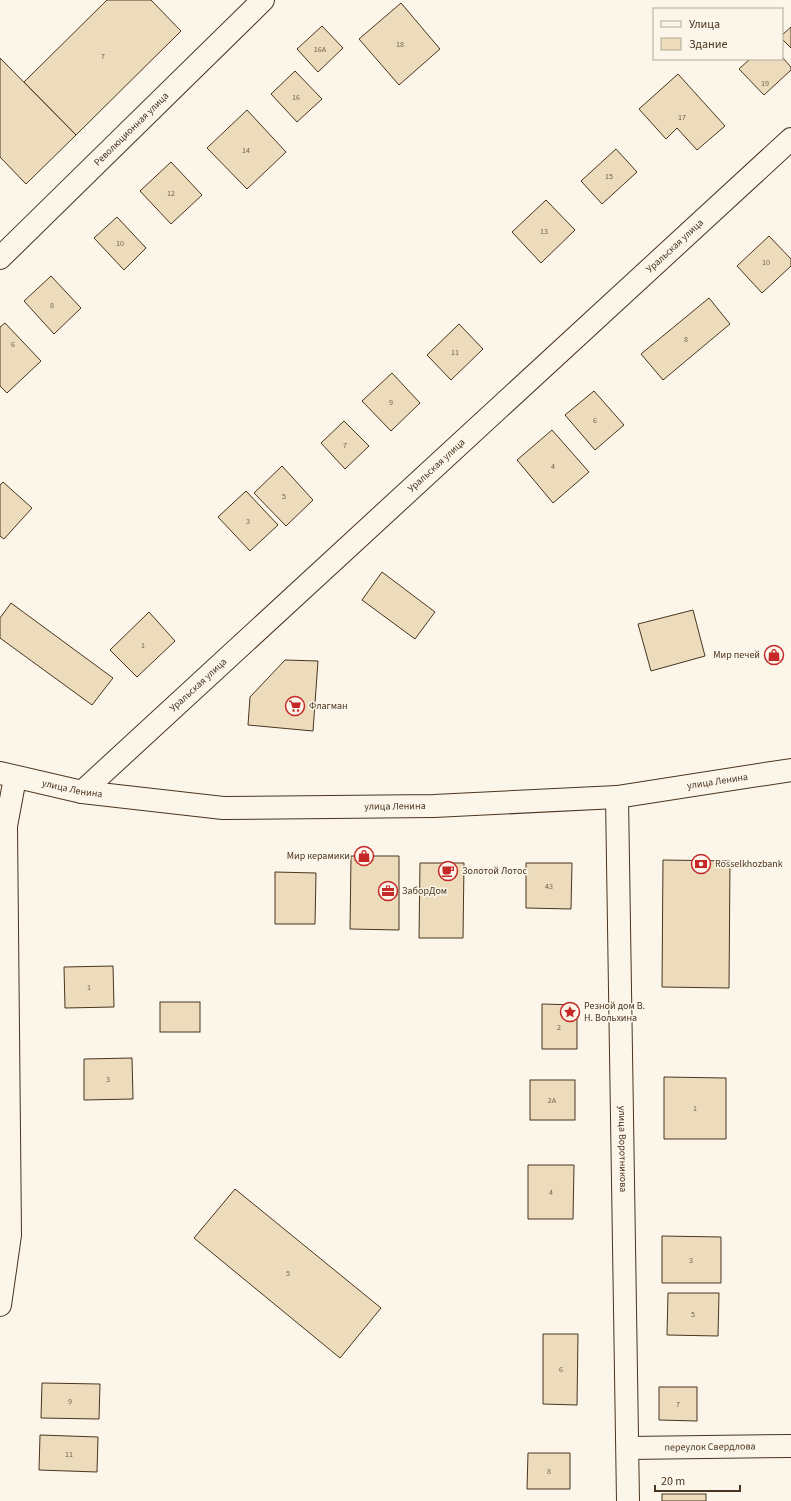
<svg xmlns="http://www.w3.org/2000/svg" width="791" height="1501" viewBox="0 0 791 1501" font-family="'Source Sans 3',sans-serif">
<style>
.building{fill:#ecdcbc;stroke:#4a3520}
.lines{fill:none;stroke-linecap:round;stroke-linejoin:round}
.minor-casing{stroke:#4a3520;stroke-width:24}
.primary-casing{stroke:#4a3520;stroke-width:24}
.minor{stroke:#fbf6e9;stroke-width:22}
.primary{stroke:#fbf6e9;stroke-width:22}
.labels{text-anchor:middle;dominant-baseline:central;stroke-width:3;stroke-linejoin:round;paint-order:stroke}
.number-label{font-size:8px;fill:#725f47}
.street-label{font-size:10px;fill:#4a3520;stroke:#fbf6e9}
.poi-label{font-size:10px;fill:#4a3520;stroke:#fbf6e9;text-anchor:start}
</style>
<rect width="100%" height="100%" fill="#fbf6e9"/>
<!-- building -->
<g class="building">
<polygon points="107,0 151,0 181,31 76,135 24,82"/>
<polygon points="401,3 440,49 399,85 359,39"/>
<polygon points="322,26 343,48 318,72 297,49"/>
<polygon points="791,27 791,48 782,39 782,35"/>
<polygon points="782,57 791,67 791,70 764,95 739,69 750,59 782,59"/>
<polygon points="0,58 76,135 26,184 0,157"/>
<polygon points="295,71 322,99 297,122 271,94"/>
<polygon points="678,74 725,126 697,150 677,128 666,139 639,109"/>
<polygon points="247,110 286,152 247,189 207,148"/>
<polygon points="616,149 637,172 602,204 581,181"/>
<polygon points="171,162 202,195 171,224 140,191"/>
<polygon points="546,200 575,230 541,263 512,232"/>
<polygon points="117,217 146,248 124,270 94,238"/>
<polygon points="769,236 791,259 791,266 762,293 737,266"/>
<polygon points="51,276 81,308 54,334 24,301"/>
<polygon points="709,298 730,324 663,380 641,354"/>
<polygon points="5,323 41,361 7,393 0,386 0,327"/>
<polygon points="459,324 483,349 451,380 427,355"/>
<polygon points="392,373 420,403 391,431 362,401"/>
<polygon points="594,391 624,425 595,450 565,415"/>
<polygon points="344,421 369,446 345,469 321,443"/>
<polygon points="552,430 589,472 553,503 517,460"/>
<polygon points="282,466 313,500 286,526 254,493"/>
<polygon points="3,482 32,508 4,539 0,536 0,485"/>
<polygon points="246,491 278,525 250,551 218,517"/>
<polygon points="382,572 435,612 415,639 362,600"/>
<polygon points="11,603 113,678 92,705 0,638 0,618"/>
<polygon points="693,610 705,656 651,671 638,624"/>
<polygon points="149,612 175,641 137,677 110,650"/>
<polygon points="285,660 318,661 313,731 248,725 250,697"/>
<polygon points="351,856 399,856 399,930 350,929"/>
<polygon points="663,860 730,861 729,988 662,987"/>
<polygon points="420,863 464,863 463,938 419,938"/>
<polygon points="526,863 572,863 571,909 526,908"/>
<polygon points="275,872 316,873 315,924 275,924"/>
<polygon points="113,966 114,1007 65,1008 64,967"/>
<rect x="160" y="1002" width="40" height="30"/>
<polygon points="542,1004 577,1005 577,1049 542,1049"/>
<polygon points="132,1058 133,1099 84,1100 84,1059"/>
<polygon points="664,1077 726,1078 726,1139 664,1139"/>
<rect x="530" y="1080" width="45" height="40"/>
<polygon points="528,1165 574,1165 573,1219 528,1219"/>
<polygon points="235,1189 381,1308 340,1358 194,1238"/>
<polygon points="662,1236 721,1237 721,1283 662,1283"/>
<polygon points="668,1293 719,1293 718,1336 667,1335"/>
<polygon points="543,1334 578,1334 577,1405 543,1404"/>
<polygon points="42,1383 100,1384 99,1419 41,1418"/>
<polygon points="659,1387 697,1387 697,1421 659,1420"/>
<polygon points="40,1435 98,1437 97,1472 39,1470"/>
<polygon points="528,1453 570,1453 570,1489 527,1489"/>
<rect x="662" y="1494" width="44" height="7"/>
</g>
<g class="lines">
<defs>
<g id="minor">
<path id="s1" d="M0 258 263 0"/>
<path id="s2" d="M82 792 791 139"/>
<path id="s3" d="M617 797 628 1501"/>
<polyline points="0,1305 10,1235 6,826 15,778"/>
<path id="s4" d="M628 1448 791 1446"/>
</g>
<g id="primary">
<path id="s5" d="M0 773 82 792 223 808 434 806 617 797 791 770"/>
</g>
</defs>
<!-- minor casing -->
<use href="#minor" class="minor-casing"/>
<!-- primary casing -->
<use href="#primary" class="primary-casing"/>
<!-- minor -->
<use href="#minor" class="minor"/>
<!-- primary -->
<use href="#primary" class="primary"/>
</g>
<!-- icons -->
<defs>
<symbol id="shop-ring" viewBox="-11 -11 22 22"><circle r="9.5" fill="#fbf6e9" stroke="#c62828" stroke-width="1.5"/><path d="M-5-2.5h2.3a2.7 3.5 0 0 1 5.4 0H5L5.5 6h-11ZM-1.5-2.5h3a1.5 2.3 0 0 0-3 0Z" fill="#c62828"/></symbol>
<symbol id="supermarket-ring" viewBox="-11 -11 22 22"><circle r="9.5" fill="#fbf6e9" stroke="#c62828" stroke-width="1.5"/><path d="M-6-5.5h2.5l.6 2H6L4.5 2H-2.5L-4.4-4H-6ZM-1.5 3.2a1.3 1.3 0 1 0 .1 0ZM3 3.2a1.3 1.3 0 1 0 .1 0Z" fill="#c62828"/></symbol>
<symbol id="bank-ring" viewBox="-11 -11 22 22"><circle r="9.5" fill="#fbf6e9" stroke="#c62828" stroke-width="1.5"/><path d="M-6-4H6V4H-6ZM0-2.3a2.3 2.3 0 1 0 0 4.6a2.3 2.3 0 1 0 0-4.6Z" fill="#c62828"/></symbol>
<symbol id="cafe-ring" viewBox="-11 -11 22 22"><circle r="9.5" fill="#fbf6e9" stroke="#c62828" stroke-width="1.5"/><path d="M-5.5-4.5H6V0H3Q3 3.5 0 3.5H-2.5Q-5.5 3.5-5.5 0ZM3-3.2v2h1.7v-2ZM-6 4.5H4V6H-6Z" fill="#c62828"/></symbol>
<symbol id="office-ring" viewBox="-11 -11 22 22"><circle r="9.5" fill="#fbf6e9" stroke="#c62828" stroke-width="1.5"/><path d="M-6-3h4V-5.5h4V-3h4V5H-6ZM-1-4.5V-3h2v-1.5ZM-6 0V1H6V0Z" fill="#c62828"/></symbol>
<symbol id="sight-ring" viewBox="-11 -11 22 22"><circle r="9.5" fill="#fbf6e9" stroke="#c62828" stroke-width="1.5"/><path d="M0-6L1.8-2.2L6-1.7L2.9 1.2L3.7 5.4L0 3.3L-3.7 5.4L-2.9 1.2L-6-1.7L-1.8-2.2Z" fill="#c62828"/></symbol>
</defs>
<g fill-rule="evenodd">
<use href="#shop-ring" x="763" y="644" width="22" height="22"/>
<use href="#supermarket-ring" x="284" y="695" width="22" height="22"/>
<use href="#shop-ring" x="353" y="845" width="22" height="22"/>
<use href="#bank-ring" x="690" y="853" width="22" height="22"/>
<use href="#cafe-ring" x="437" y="860" width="22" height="22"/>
<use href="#office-ring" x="377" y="880" width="22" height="22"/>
<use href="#sight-ring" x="559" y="1001" width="22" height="22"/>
</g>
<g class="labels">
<!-- number labels -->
<g class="number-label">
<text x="400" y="44">18</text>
<text x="320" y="49">16А</text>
<text x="103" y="56">7</text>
<text x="765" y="83">19</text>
<text x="296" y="97">16</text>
<text x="682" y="117">17</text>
<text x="246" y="150">14</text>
<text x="609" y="176">15</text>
<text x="171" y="193">12</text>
<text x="544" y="231">13</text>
<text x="120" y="243">10</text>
<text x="766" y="262">10</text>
<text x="52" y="305">8</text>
<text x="686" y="339">8</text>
<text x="13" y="344">6</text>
<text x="455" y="352">11</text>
<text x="391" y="402">9</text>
<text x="595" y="420">6</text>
<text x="345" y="445">7</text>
<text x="553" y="466">4</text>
<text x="284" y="496">5</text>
<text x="248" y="521">3</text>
<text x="143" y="645">1</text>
<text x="549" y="886">43</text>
<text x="89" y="987">1</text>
<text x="559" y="1027">2</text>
<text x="108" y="1079">3</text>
<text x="552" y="1100">2А</text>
<text x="695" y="1108">1</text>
<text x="551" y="1192">4</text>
<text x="691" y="1260">3</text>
<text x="288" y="1273">5</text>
<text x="693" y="1314">5</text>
<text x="561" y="1369">6</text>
<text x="70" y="1401">9</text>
<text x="678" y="1404">7</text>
<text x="69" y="1454">11</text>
<text x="549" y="1471">8</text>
</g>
<!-- street labels -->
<g class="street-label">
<text stroke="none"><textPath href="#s1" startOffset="184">Революционная улица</textPath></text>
<text stroke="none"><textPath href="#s2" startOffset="806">Уральская улица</textPath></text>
<text stroke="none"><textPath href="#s2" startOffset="482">Уральская улица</textPath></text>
<text stroke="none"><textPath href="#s2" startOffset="158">Уральская улица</textPath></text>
<text stroke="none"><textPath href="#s5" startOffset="722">улица Ленина</textPath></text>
<text stroke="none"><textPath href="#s5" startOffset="74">улица Ленина</textPath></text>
<text stroke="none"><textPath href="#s5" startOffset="398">улица Ленина</textPath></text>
<text stroke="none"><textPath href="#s3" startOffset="352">улица Воротникова</textPath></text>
<text stroke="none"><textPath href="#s4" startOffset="82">переулок Свердлова</textPath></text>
</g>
<!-- poi labels -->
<g class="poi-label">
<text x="760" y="655" text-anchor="end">Мир печей</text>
<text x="309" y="706">Флагман</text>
<text x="350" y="856" text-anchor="end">Мир керамики</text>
<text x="715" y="864">Rosselkhozbank</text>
<text x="462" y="871">Золотой Лотос</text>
<text x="402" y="891">ЗаборДом</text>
<text x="584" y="1006">Резной дом В.<tspan x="584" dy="12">Н. Вольхина</tspan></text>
</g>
</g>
<!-- legend -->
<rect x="653" y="8" width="130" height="52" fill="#fbf6e9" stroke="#b4a999"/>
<rect x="661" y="21" width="20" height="6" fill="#fbf6e9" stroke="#b4a999"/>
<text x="689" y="28" font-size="12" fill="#4a3520">Улица</text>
<rect x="661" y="38" width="20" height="12" fill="#ecdcbc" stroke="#b4a999"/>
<text x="689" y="48" font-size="12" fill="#4a3520">Здание</text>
<!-- scale -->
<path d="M655 1485v6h85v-6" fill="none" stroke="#4a3520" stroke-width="2"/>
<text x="661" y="1485" font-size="12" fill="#4a3520" stroke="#fbf6e9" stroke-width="3" paint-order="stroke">20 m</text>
</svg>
